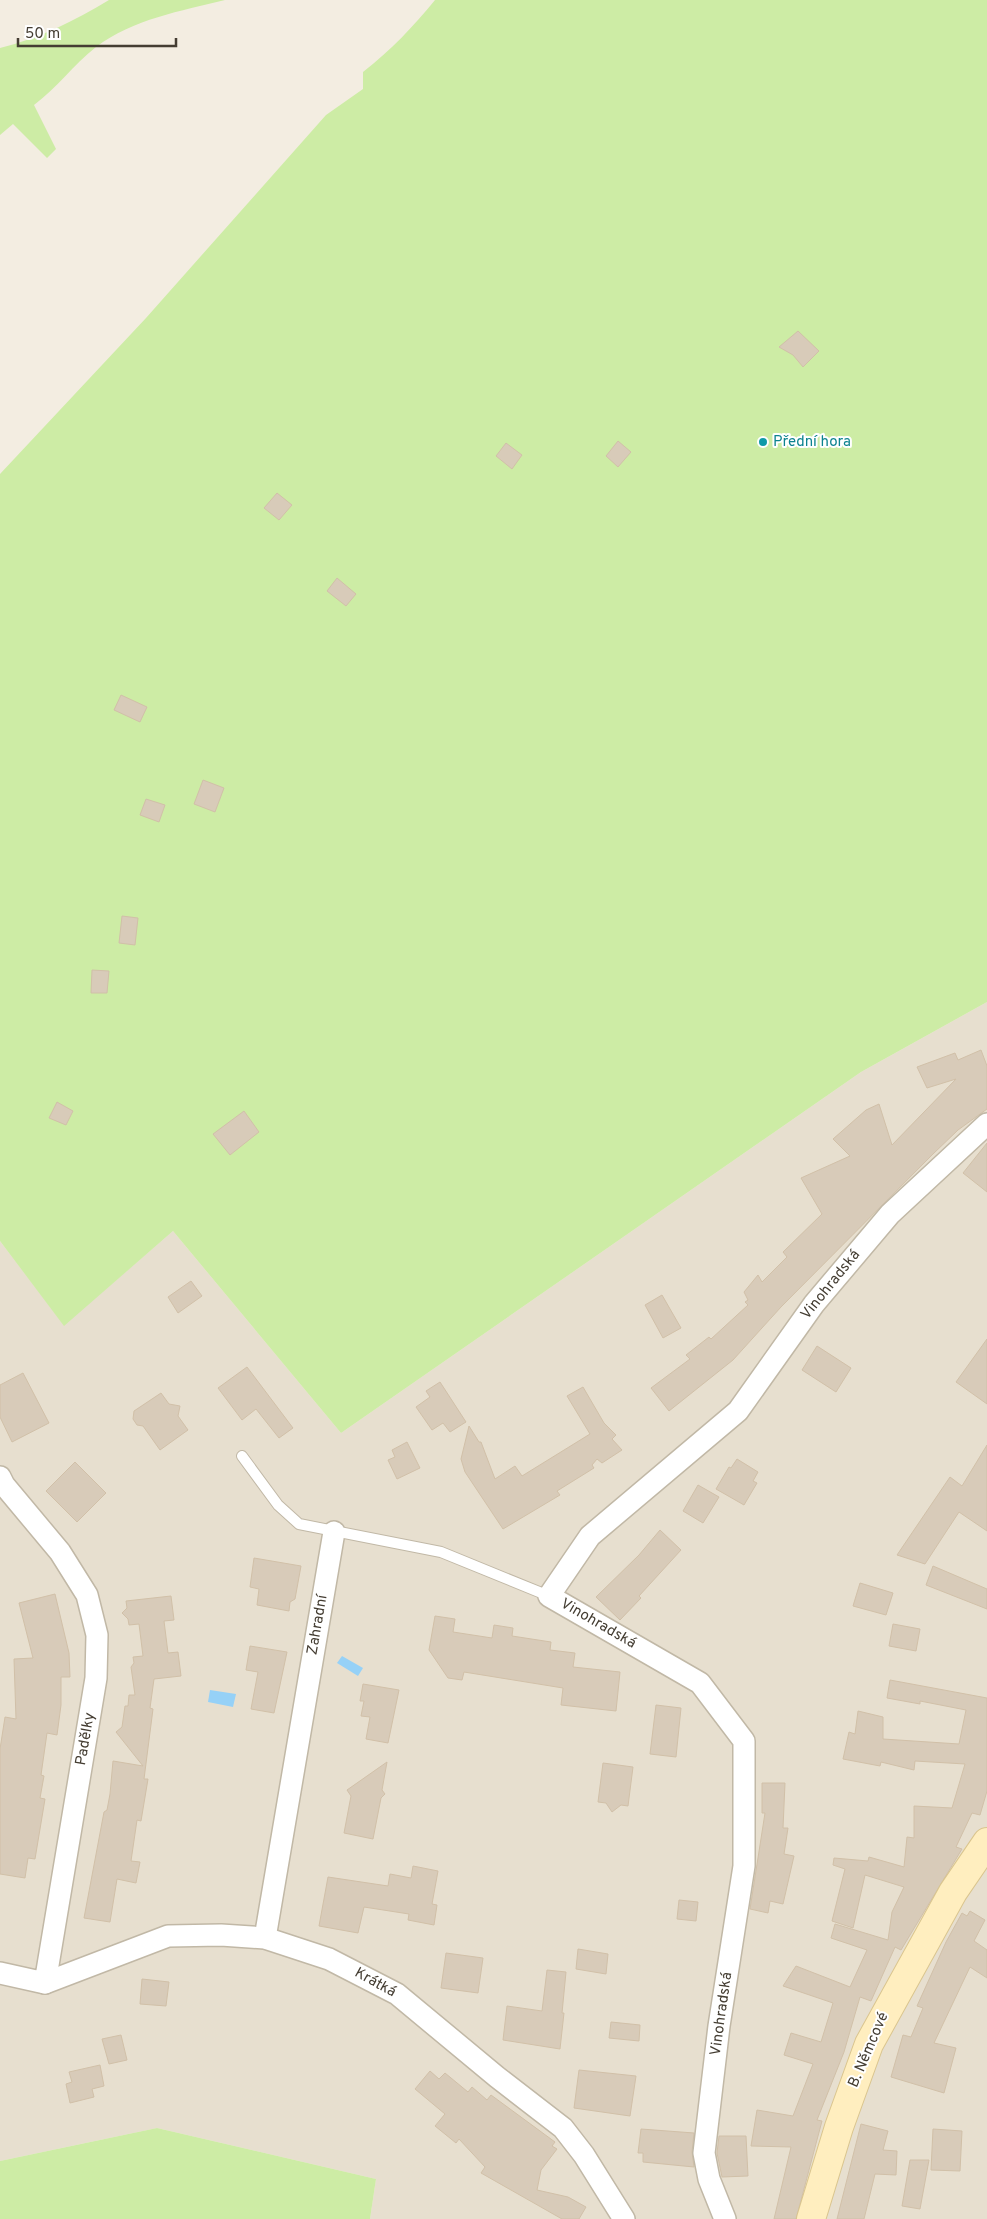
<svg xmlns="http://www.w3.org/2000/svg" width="987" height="2219" viewBox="0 0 987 2219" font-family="Overpass,sans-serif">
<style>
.residential{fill:#e7dfcf}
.green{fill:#cdeca5}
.water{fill:#96d1f7}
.building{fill:#d8cbb9;stroke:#d1c0a8}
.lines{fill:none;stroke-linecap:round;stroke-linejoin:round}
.lane-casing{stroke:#c1b8a6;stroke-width:12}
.street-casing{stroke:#c1b8a6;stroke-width:24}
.secondary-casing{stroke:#dac58e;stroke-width:30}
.lane{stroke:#fff;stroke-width:10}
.street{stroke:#fff;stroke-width:21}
.secondary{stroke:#ffeebf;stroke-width:28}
.culture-dot{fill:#0f9aa8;stroke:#fff;stroke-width:2}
.labels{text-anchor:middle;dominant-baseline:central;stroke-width:4;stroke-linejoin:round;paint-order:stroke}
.culture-label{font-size:15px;fill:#0d838f;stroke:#fff;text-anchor:start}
.street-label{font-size:15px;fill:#443d32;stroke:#fff}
</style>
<rect width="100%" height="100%" fill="#f3ede1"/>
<!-- residential -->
<polygon class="residential" points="987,1002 987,2219 370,2219 376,2179 157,2128 0,2161 0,1241 64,1325 173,1231 341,1433 861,1072"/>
<!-- green -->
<g class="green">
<path d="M109 0H225C181 11 133 19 96 47 73 65 57 88 34 105L56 149 47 158 13 124 0 135V48C40 38 74 21 109 0Z"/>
<path d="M435 0H987V1002L861 1072 341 1433 173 1231 64 1326 0 1241V474L146 318 326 115 363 89V72C391 50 413 27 435 0Z"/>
<polygon points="157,2128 376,2179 370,2219 0,2219 0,2161"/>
</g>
<!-- water -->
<g class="water">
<polygon points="342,1656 363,1668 358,1676 337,1663"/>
<polygon points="210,1690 236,1694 233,1707 208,1702"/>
</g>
<!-- building -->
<g class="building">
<polygon points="798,331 819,351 803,367 793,355 779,347"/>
<polygon points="618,441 631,452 618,467 606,456"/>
<polygon points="506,443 522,455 512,469 496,456"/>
<polygon points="277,493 292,505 279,520 264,508"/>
<polygon points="337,578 356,594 346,606 327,591"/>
<polygon points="121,695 147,707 140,722 114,710"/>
<polygon points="203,780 224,788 215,812 194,804"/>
<polygon points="146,799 165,805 159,822 140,815"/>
<polygon points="122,916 138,918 135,945 119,943"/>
<polygon points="92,970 109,971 107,993 91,993"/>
<polygon points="981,1050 987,1066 987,1109 958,1130 933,1154 781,1307 733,1360 669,1411 651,1388 690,1359 686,1355 709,1337 711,1339 748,1305 745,1302 748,1300 744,1292 758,1275 762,1282 787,1257 783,1252 822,1214 801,1178 850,1156 833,1139 866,1110 879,1104 892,1145 956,1079 927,1088 917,1067 955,1053 958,1060"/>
<polygon points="57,1102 73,1111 66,1125 49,1118"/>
<polygon points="244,1111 259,1132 230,1155 213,1134"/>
<polygon points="987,1143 987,1192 963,1173"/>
<polygon points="191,1281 202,1296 178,1313 168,1297"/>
<polygon points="662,1295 681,1328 663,1338 645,1305"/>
<polygon points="987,1339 987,1404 956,1382"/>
<polygon points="817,1346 851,1368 836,1392 802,1370"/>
<polygon points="247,1367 293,1428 279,1438 256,1409 242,1420 218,1388"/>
<polygon points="23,1373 49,1423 12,1442 0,1417 0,1385"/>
<polygon points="440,1382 466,1422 450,1432 443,1423 432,1430 416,1407 430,1397 426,1391"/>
<polygon points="583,1387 604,1423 616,1435 612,1439 622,1450 602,1463 597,1459 592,1465 594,1468 557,1491 560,1495 503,1529 465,1472 461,1459 469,1426 479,1442 481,1442 495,1479 515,1466 522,1476 590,1434 567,1396"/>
<polygon points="161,1393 169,1404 180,1406 178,1416 188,1430 160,1450 143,1426 137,1425 133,1419 134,1411"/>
<polygon points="407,1442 420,1468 397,1479 388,1460 395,1457 392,1450"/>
<polygon points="987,1445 987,1531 959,1512 925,1564 897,1555 950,1477 962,1486"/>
<polygon points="737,1459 758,1472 753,1481 757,1483 744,1505 716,1489 729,1467 731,1468"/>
<polygon points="75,1462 106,1493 77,1522 46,1491"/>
<polygon points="698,1485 719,1497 703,1523 683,1511"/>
<polygon points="660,1530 681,1550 639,1596 641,1598 620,1620 596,1597 639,1555"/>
<polygon points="254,1558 301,1566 295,1599 290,1602 289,1611 257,1605 259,1589 250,1587"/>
<polygon points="933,1566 987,1589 987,1609 926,1585"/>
<polygon points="860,1583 893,1593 886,1615 853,1606"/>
<polygon points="55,1594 69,1653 70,1677 61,1677 61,1705 57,1735 47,1733 41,1775 44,1776 40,1798 45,1799 35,1859 28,1858 25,1878 0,1874 0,1749 5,1717 16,1719 14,1659 33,1658 19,1603"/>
<polygon points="171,1596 174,1620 164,1621 168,1653 178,1652 181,1676 154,1679 150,1708 153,1709 144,1779 148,1779 141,1821 137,1820 131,1861 140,1862 136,1883 117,1879 110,1922 84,1918 104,1812 107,1810 110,1794 113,1761 143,1766 116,1732 122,1727 125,1706 128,1706 129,1695 135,1695 131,1667 134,1663 133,1657 143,1656 139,1624 129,1625 128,1619 122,1613 127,1608 126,1601"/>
<polygon points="435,1616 455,1619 453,1632 492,1638 494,1625 513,1628 512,1636 551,1642 550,1650 575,1653 573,1667 620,1672 616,1711 561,1705 563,1688 464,1672 462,1680 448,1678 429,1650"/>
<polygon points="893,1624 920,1629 916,1651 889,1646"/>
<polygon points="250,1646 287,1652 274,1713 251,1709 258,1672 246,1670"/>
<polygon points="890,1680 987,1698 987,1791 980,1815 972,1813 956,1847 962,1849 901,1950 895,1947 871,2001 860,1997 844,2052 817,2120 822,2121 796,2219 774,2219 791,2147 751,2146 757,2110 793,2116 813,2064 784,2055 791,2033 821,2042 833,2003 783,1986 796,1966 850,1987 867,1950 831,1938 835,1924 888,1940 892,1912 904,1887 865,1875 853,1928 832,1921 845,1869 833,1865 834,1858 868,1861 869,1857 904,1867 907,1837 914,1838 914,1806 952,1808 965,1764 915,1761 914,1770 881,1762 880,1766 843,1759 849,1732 855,1734 858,1711 883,1717 883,1739 959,1744 966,1710 920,1701 920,1704 887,1698"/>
<polygon points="363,1684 399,1690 388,1743 366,1739 370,1717 361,1716 364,1701 360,1701"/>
<polygon points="656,1705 681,1708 676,1757 650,1754"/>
<polygon points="387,1762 382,1790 385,1794 381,1798 373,1839 344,1833 351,1796 347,1790"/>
<polygon points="603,1763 633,1767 628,1806 621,1805 612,1812 606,1803 598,1802"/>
<polygon points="762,1783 785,1783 783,1828 788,1828 784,1854 794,1856 783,1904 770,1901 768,1913 750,1909 765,1813 762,1813"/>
<polygon points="413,1866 438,1871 432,1904 437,1905 434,1925 408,1920 409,1914 364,1907 358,1933 319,1926 328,1877 388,1886 390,1874 411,1878"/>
<polygon points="679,1900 698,1902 696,1921 677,1919"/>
<polygon points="970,1911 985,1920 974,1941 987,1950 987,1978 970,1967 934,2043 956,2048 944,2093 891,2077 903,2035 911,2037 923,2008 917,2006 946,1942 962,1913 967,1916"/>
<polygon points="578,1949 608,1954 606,1974 576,1969"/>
<polygon points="446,1953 483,1958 478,1993 441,1988"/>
<polygon points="547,1970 566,1972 562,2013 564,2013 560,2049 503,2040 507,2006 542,2011"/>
<polygon points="142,1979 169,1982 166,2006 140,2004"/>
<polygon points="611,2022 640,2025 639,2041 609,2038"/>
<polygon points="121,2035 127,2060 109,2064 102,2039"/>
<polygon points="100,2065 104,2086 92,2089 94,2097 70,2103 66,2084 72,2082 69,2072"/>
<polygon points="579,2070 636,2076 630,2116 574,2108"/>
<polygon points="430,2071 439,2079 445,2073 468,2092 472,2087 487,2100 491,2095 555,2142 552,2146 557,2149 541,2170 537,2190 568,2197 586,2207 579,2219 562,2219 481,2173 485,2167 459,2139 456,2143 435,2126 445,2114 415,2089"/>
<polygon points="861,2124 888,2131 883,2150 897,2151 896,2175 875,2174 864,2219 837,2219"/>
<polygon points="641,2129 694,2133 692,2152 694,2167 643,2162 643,2153 638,2153"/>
<polygon points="933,2129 962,2131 960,2171 931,2170"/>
<polygon points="719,2136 746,2136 748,2176 722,2177 717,2153"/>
<polygon points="910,2160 929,2160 920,2209 902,2206"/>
</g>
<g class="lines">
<defs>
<polyline id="lane" points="242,1456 278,1505 299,1524 441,1552 549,1596"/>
<g id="street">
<polyline points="0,1477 4,1485 60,1552 87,1595 97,1635 96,1678 45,1983 0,1973"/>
<polyline points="265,1938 334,1532"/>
<polyline points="45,1983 168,1936 221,1935 265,1938 329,1959 397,1994 497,2077 563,2128 584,2155 624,2219"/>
<polyline points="725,2219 709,2179 704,2153 719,2026 744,1866 744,1741 700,1683 549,1596 590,1536 738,1411 814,1304 890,1214 987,1124"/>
</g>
<polyline id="secondary" points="811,2219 839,2127 869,2044 953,1892 987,1842"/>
</defs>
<!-- lane casing -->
<use href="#lane" class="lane-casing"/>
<!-- street casing -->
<use href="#street" class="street-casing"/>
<!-- secondary casing -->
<use href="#secondary" class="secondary-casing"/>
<!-- lane -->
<use href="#lane" class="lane"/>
<!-- street -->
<use href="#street" class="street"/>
<!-- secondary -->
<use href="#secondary" class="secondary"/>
</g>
<!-- markers -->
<circle class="culture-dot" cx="763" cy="442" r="5"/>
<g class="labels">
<!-- culture labels -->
<g class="culture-label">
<text x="773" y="442">Přední hora</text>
</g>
<!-- street labels -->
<g class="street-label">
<text transform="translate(831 1285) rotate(-51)">Vinohradská</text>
<text transform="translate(598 1624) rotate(30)">Vinohradská</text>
<text transform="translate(318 1625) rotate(-80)">Zahradní</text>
<text transform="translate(86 1739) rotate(-80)">Padělky</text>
<text transform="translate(375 1983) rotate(29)">Krátká</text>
<text transform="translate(722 2014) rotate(-82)">Vinohradská</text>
<text transform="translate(869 2050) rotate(-67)">B. Němcové</text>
</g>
</g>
<!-- scale -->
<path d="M18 38v8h158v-8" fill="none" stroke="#443d32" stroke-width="2.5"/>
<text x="25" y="38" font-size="15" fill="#443d32" stroke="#ffffff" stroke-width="4" paint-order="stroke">50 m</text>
</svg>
